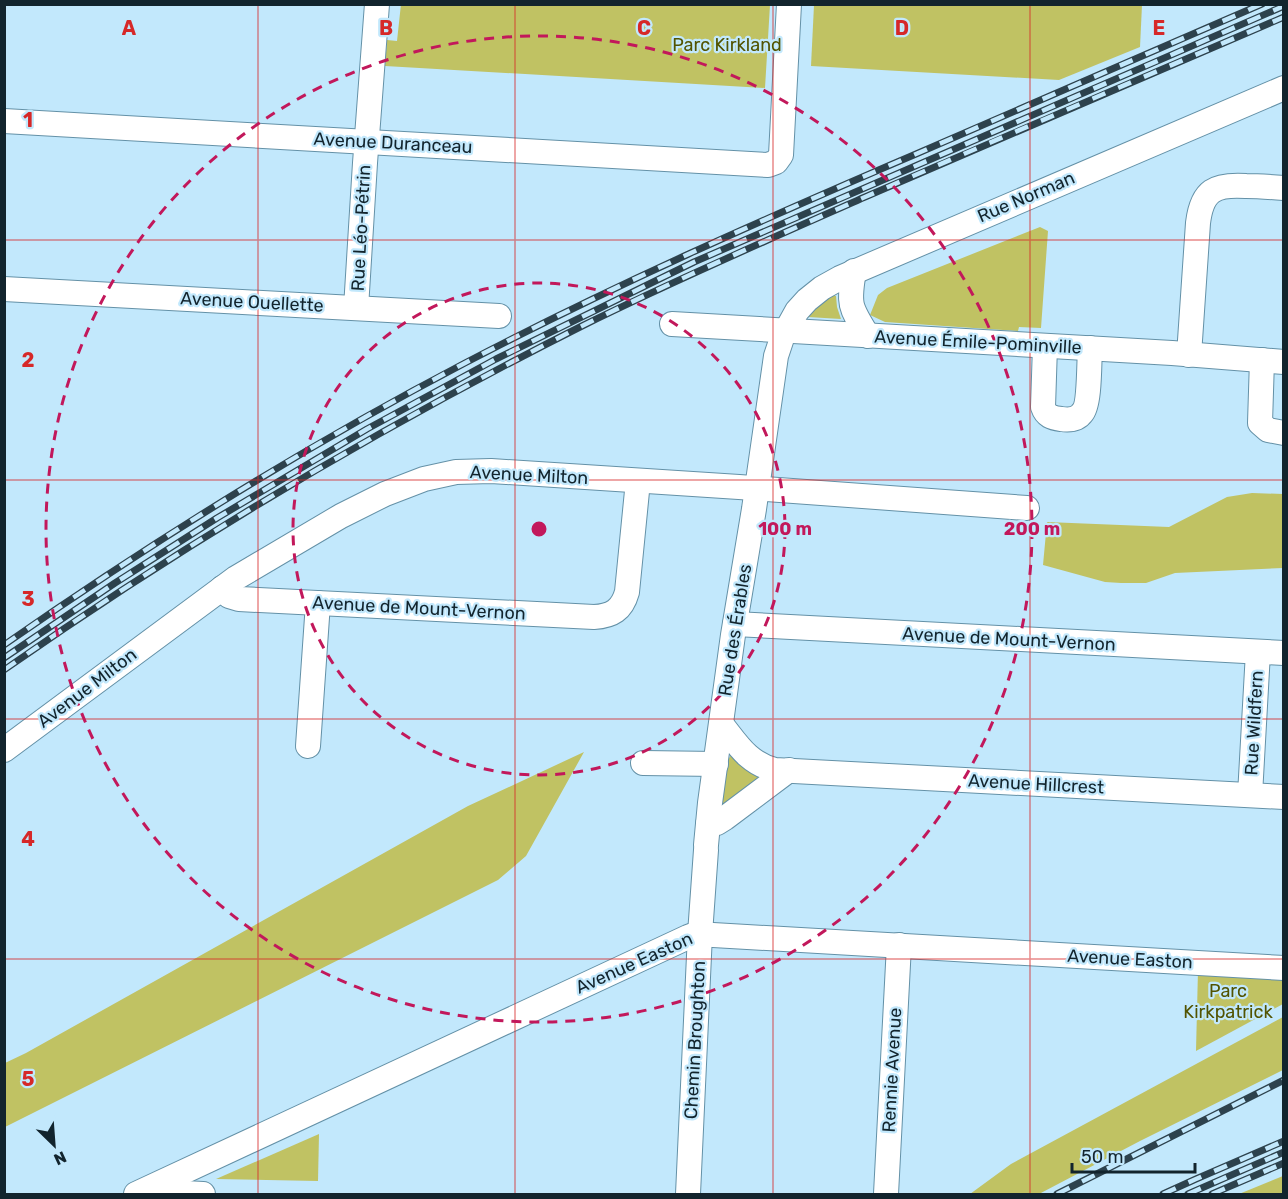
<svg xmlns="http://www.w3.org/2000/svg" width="1288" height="1199" viewBox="0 0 1288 1199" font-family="Rubik,sans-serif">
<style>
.green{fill:#c0c263}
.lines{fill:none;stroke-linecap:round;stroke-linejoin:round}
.minor-casing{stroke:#6491a7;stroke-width:26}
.minor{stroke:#fff;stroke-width:24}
.rail-casing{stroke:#2d424d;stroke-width:7}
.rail{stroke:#c2e8fc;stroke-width:4.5;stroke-dasharray:14;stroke-linecap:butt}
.grid{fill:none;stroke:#d62828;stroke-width:1.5;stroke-opacity:0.55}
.ring{fill:none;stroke:#c2185b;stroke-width:3;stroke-dasharray:10 8}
.labels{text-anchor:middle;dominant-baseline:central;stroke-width:4.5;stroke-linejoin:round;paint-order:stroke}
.park-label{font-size:18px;fill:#525300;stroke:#c2e8fc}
.street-label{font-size:18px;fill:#12242d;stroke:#c2e8fc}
.grid-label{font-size:20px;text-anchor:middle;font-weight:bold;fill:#d62828;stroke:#c2e8fc;stroke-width:4.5;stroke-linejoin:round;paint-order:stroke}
.centre{fill:#c2185b;stroke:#c2e8fc;stroke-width:3}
.ring-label{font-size:18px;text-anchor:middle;font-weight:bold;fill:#c2185b;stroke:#c2e8fc;stroke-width:4.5;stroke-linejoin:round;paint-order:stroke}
</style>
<rect width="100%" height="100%" fill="#c2e8fc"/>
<!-- green -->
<g class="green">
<polygon points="401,4 770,5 765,88 385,66 387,40 397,41"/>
<polygon points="814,5 1142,5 1140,47 1059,80 811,66"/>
<polygon points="1040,227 1048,231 1041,328 1019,327 1018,331 885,322 870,315 878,295 887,288"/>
<polygon points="833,295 836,296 837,307 841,319 808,317 816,308"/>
<polygon points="1252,493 1283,494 1283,568 1175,573 1146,583 1121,583 1105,582 1043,565 1047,522 1169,527 1227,497"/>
<polygon points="584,752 526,856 498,880 5,1127 5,1063 26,1053 468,806"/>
<polygon points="731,755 762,779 722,808 718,807 728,760"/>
<polygon points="1198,970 1275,976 1283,981 1283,1004 1196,1051"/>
<polygon points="1283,1017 1283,1070 1140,1141 1039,1194 970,1194 1011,1164"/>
<polygon points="319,1134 318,1181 216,1179"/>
<polygon points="1283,1176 1283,1194 1239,1194"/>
</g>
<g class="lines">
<defs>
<g id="minor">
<polyline points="4,121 768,165 776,162 781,155 789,4"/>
<path d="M854 271C848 305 850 307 868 336"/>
<polyline points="4,289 499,316"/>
<polyline points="356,308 365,163 377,4"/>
<polyline points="672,324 1172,353 1284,362"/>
<path d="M1045 346 1043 407C1046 416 1052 418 1061 419 1068 420 1077 420 1082 413 1090 405 1089 361 1090 348"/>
<path d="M1189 355 1198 223C1202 190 1215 184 1246 186 1258 186 1271 187 1284 188"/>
<polyline points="1262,360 1260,423 1268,430 1284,433"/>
<path d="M222 588 229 596 239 599 594 617C612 616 622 610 627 592L638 481"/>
<polyline points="735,624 1284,653"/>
<path d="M722 725C738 745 748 763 775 770L1284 797"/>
<polyline points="308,746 318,603"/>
<polyline points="4,750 236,578 341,516 385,494 424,479 456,472 491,471 739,487 1027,508"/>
<polyline points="643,763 716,764"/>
<polyline points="1250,795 1258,652"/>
<polyline points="708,824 717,823 725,818 789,770"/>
<polyline points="706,845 710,803 733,635 754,509 776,356 782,338 797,311 807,300 822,288 840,278 1284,88"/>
<polyline points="146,1191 203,1194"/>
<polyline points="136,1194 688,937 696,934 1284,968"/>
<polyline points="688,1194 700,934 706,850"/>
<polyline points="886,1194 899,945"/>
</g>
</defs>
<!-- minor casing -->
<use href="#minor" class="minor-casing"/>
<!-- minor -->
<use href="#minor" class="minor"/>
<defs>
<g id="rail">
<path d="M4 645C152 542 306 446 465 363 612 286 764 219 916 154 1031 104 1147 54 1262 4"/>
<polyline points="4,658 115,583 217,518 367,429 496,359 694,262 1284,6"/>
<path d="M4 670C188 541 381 427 582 326 675 280 770 239 865 197 1004 136 1144 77 1284 17"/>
<polyline points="1057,1194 1284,1080"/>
<polyline points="1163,1194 1196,1179 1284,1141"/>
<polyline points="1188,1194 1284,1152"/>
<polyline points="1212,1194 1284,1163"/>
</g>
</defs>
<!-- rail casing -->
<use href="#rail" class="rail-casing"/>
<!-- rail -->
<use href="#rail" class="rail"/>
</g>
<!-- grid -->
<path class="grid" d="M258 4V1194M515 4V1194M773 4V1194M1030 4V1194M4 240H1284M4 480H1284M4 719H1284M4 959H1284"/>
<!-- distance rings -->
<g class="ring">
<circle cx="539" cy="529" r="246"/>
<circle cx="539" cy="529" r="493"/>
</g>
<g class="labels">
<!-- park labels -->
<g class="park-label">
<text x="727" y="45">Parc Kirkland</text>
<text x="1228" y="991">Parc<tspan x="1228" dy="21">Kirkpatrick</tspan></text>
</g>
<!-- street labels -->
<g class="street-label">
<text transform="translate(393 143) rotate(3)">Avenue Duranceau</text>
<text transform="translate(1026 197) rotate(-23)">Rue Norman</text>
<text transform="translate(361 228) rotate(-87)">Rue Léo-Pétrin</text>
<text transform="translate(252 302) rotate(3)">Avenue Ouellette</text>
<text transform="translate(978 342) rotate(3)">Avenue Émile-Pominville</text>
<text transform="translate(529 475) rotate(3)">Avenue Milton</text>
<text transform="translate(419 608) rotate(3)">Avenue de Mount-Vernon</text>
<text transform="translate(735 630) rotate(-81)">Rue des Érables</text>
<text transform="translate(1009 639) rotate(3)">Avenue de Mount-Vernon</text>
<text transform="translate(87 688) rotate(-37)">Avenue Milton</text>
<text transform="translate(1254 723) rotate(-87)">Rue Wildfern</text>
<text transform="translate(1036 784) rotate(3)">Avenue Hillcrest</text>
<text transform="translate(1130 959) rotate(3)">Avenue Easton</text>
<text transform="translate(634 963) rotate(-24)">Avenue Easton</text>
<text transform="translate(695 1040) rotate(-87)">Chemin Broughton</text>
<text transform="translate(892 1070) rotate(-87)">Rennie Avenue</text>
</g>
</g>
<g class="grid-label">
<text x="129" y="35">A</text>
<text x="386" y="35">B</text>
<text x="644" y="35">C</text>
<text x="902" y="35">D</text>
<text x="1159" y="35">E</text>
<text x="28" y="127">1</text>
<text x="28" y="367">2</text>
<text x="28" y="606">3</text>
<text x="28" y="846">4</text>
<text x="28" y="1086">5</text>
</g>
<circle cx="539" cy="529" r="9" class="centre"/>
<g class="ring-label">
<text x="785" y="535">100 m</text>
<text x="1032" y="535">200 m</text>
</g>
<!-- border -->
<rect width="1288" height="1199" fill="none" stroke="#12242d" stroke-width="12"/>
<!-- north arrow -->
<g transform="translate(54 1145) rotate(155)" stroke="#c2e8fc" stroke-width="4.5" paint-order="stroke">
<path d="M0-4.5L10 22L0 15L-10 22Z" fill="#12242d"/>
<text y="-9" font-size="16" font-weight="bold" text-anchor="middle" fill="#12242d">N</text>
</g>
<!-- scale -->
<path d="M1072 1163v9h123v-9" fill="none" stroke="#12242d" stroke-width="3"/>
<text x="1081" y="1163" font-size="18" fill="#12242d" stroke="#c2e8fc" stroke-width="4.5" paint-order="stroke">50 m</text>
</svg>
